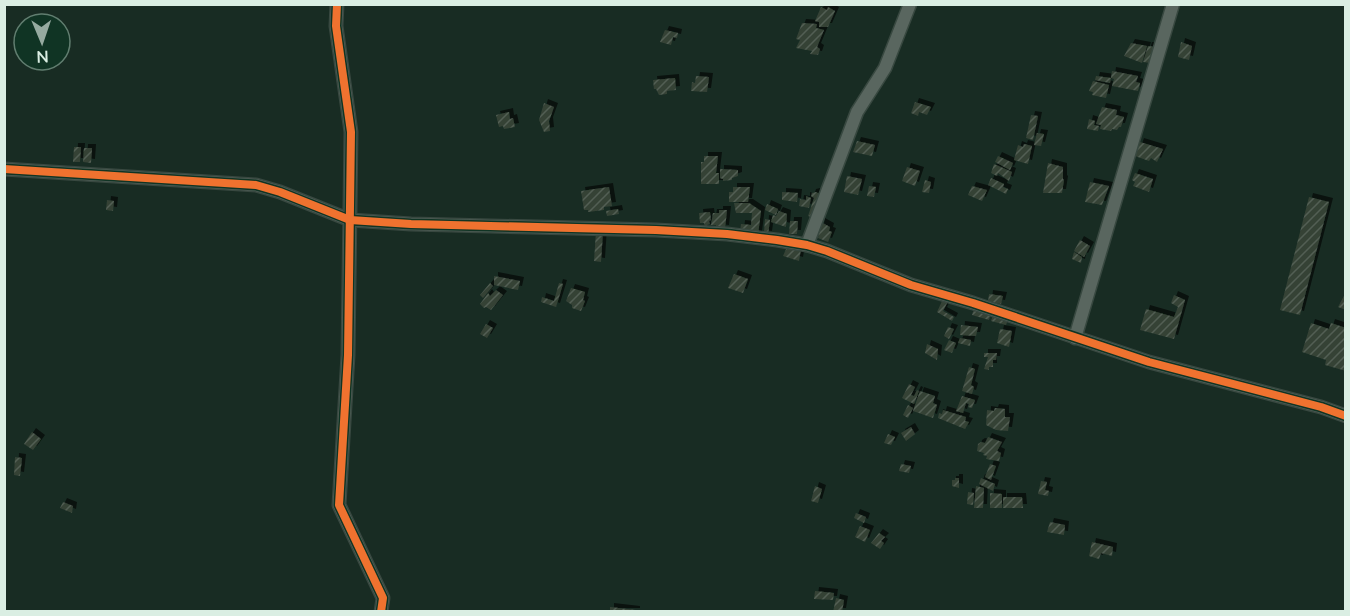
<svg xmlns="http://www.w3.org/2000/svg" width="1350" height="616" viewBox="0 0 1350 616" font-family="Lato,sans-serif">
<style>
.building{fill:url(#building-hatch);filter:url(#shadow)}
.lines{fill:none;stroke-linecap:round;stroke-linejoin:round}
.street-casing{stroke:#384840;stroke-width:15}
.street{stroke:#59665f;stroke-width:12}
.cycleway-casing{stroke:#103424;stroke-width:11}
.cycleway{stroke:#ef722f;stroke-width:8}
</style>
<defs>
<pattern id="building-hatch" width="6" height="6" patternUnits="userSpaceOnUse" patternTransform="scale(1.5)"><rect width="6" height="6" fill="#354236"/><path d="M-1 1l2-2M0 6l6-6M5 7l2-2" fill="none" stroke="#525e53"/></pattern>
<filter id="shadow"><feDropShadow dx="4" dy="-4" stdDeviation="0" flood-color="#0009"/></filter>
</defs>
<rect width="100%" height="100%" fill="#182c23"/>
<!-- building -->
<g class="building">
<polygon points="821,7 827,10 828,7 835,11 828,27 819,27 819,22 815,21"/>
<polygon points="802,23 817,24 816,28 824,30 817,47 820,49 818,55 810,54 812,51 796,48 800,40 796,39"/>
<polygon points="665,30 678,33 677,38 673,37 671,45 660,42"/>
<polygon points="1181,42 1192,46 1189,60 1178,57"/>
<polygon points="1131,43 1147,46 1142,63 1124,56"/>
<polygon points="1148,46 1155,47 1150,63 1143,62"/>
<polygon points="1112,71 1138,76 1136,82 1140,83 1138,91 1112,86 1114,79 1111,78 1110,83 1095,80 1096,76 1111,78"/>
<polygon points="696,76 709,77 707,92 691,91 692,82 695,83"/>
<polygon points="675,78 676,90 667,91 667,94 659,95 656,89 654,89 653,80"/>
<polygon points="1093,81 1109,85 1106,98 1092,95 1093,92 1089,91"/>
<polygon points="915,102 931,107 927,115 919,112 918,116 911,113"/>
<polygon points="544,103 554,107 549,121 550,131 544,132 539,120"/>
<polygon points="1102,107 1117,110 1116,115 1124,117 1121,127 1119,127 1117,130 1112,129 1111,131 1100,129 1101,125 1096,124"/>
<polygon points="509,112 510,119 513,118 515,127 504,129 503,126 499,127 496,115"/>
<polygon points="1031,115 1038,116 1033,140 1026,138"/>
<polygon points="1089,119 1095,121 1094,125 1099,126 1098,131 1087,129"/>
<polygon points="1037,133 1044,134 1041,146 1034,145"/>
<polygon points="857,141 875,145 872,156 853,152"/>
<polygon points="1140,142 1163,149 1157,162 1151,158 1149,161 1135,156"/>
<polygon points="1024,144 1032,146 1028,164 1014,160 1018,145 1023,147"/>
<polygon points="74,147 81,147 80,162 73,162"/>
<polygon points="84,148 92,148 91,163 83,162"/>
<polygon points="704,156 718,156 716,173 719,173 719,184 701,184 701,162 704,162"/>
<polygon points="998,156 1013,163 1010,170 995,162"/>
<polygon points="1048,163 1063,167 1063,179 1064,180 1062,193 1043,193"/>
<polygon points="994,164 1012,172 1009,181 998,173 997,176 991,173"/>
<polygon points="907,167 920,171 915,186 902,181"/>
<polygon points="720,169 738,170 738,176 732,178 732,180 723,181 723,179 720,178"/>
<polygon points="1135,173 1153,179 1149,192 1133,186 1135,182 1132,180"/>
<polygon points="847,176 862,179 858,195 844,192"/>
<polygon points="991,178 1004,184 1003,187 1008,189 1006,194 988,185"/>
<polygon points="925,180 931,182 929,193 922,192"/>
<polygon points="1090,182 1109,186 1102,205 1085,202"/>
<polygon points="869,186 876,187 874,197 867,196"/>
<polygon points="972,186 987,190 982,201 968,195"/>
<polygon points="609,187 612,206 604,207 604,210 588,212 588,210 584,210 581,191"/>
<polygon points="733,187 750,187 748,202 729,202 729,192 733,192"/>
<polygon points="782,192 798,193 797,202 782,200"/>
<polygon points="816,192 823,196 814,218 808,216 814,198 811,196 812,193"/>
<polygon points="806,196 811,198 809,208 799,206 800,199 806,200"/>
<polygon points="1309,197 1329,202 1300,315 1280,310"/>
<polygon points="107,200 114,201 113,211 106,210"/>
<polygon points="734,203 749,203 761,211 758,235 740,233 741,224 751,225 752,213 736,213"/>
<polygon points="767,204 778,209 776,215 765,210"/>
<polygon points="618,209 619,214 607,216 606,211"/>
<polygon points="719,210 727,210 725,229 716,228 716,225 711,225 713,213 719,213"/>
<polygon points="779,211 787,214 786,227 771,222 773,215 776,216"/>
<polygon points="710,212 711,220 709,221 710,224 707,225 708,228 705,228 704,223 700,223 699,213"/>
<polygon points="765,219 770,220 768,235 760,234 760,232 764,232"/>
<polygon points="790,221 798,221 797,234 789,234"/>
<polygon points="821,222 830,227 829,231 832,232 828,242 818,238"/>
<polygon points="596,231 603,231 601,262 594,261"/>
<polygon points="1080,240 1090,246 1084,257 1074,251"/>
<polygon points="787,247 801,249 799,261 783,256"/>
<polygon points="1074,252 1082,257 1081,263 1072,259"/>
<polygon points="734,274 748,279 743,293 728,288"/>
<polygon points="494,276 520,281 518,290 494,285"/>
<polygon points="490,283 493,286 483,298 480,295"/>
<polygon points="559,283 563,284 556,307 541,302 542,297 554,301"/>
<polygon points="571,288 585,292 583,300 585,301 581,311 572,308 572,305 566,301"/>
<polygon points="496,290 503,295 491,310 486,307 484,308 480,304 488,293 490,296"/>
<polygon points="1346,292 1346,310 1338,307"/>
<polygon points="989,294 1003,296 1001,304 988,302"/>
<polygon points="1174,295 1185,300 1174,339 1140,330 1146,309 1174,317 1178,307 1171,303"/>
<polygon points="943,299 948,301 943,311 954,317 952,321 937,312"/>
<polygon points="974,308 991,313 989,320 972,315"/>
<polygon points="993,315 1008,319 1006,325 991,321"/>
<polygon points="1311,323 1329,329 1331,323 1346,328 1346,371 1325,365 1326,360 1302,352"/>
<polygon points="486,324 493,328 487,338 480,334"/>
<polygon points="961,325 978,327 976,336 960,335"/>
<polygon points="948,327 954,329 949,339 944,336"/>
<polygon points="1000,329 1012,331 1009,347 997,343"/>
<polygon points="960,338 971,340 970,346 958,343"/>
<polygon points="949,340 956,343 952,353 944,350"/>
<polygon points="927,344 938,349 937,360 925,353"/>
<polygon points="984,353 997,353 996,360 993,360 993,367 989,367 989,370 984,369 988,357 984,357"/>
<polygon points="969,367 975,369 971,385 974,387 972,394 962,391"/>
<polygon points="909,384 915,387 911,395 914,396 917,390 919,391 914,404 902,398"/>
<polygon points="920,391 935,396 933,403 937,405 933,418 913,411"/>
<polygon points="962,396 975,400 972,408 968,407 969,404 966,403 963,413 956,411"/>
<polygon points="908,405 913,408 908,418 903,415"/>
<polygon points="995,408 1005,409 1005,417 1010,417 1008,431 996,430 986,425 987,410 994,411"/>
<polygon points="943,410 966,417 965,421 969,422 965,429 938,418 939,413 942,414"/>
<polygon points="911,427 915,434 906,441 901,433"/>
<polygon points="32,432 41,439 33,450 24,444"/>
<polygon points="888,434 895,437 891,445 884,443"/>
<polygon points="988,437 1002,442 997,451 1001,453 999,461 986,459 987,456 983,455 984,453 977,451 978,444 981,442 985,443"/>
<polygon points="15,457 22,458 20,476 14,475"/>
<polygon points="901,464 911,466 909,473 899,471"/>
<polygon points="990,464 996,466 991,480 985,477"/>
<polygon points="955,478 959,478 959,488 952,486 952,480 955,480"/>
<polygon points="981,478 995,484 993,491 979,484"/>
<polygon points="1041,481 1047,482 1045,490 1049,491 1048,496 1038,494"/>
<polygon points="815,486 822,489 818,503 811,501"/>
<polygon points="976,486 984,488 983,508 974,508"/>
<polygon points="968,492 974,493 973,505 967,504"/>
<polygon points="990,493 1002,494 1002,508 990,508"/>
<polygon points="1003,497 1022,497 1023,508 1003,508"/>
<polygon points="63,502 73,506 72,513 60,508"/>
<polygon points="856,513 866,517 864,523 854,518"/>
<polygon points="1050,522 1065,525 1064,535 1047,532"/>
<polygon points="860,526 870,530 865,542 855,537"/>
<polygon points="879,533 885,537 881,541 884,543 880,549 871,543"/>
<polygon points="1092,542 1113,547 1112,556 1101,553 1099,559 1089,556"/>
<polygon points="815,591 834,593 833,600 814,599"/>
<polygon points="836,598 844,600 842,612 833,612"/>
<polygon points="610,607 636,610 636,612 610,612"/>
</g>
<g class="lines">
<defs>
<g id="street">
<polyline points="337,4 336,26 351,132 348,355 339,505 383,598 381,612"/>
<polyline points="4,169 256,185 280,192 350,220 411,224 656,230 727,234 777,240 807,245 827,251 911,285 973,303 1149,362 1321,407 1346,416"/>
<polyline points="807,245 857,112 885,68 910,4"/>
<polyline points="1075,338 1173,4"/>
</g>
</defs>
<!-- street casing -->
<use href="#street" class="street-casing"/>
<!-- street -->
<use href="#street" class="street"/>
<defs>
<g id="cycleway">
<polyline points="337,4 336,26 351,132 348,355 339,505 383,598 381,612"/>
<polyline points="4,169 256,185 280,192 350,220 411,224 656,230 727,234 777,240 807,245 827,251 911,285 973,303 1149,362 1321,407 1346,416"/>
</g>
</defs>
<!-- cycleway casing -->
<use href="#cycleway" class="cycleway-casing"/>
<!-- cycleway -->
<use href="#cycleway" class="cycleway"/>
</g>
<!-- border -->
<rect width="1350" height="616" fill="none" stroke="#daeee3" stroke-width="12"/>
<!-- north arrow -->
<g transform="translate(42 42) rotate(178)"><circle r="28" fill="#103424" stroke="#617e70" stroke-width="1.5"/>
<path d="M0-4.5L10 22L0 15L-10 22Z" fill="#96aaa0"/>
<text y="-9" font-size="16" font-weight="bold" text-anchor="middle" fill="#daeee3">N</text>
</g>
</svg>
